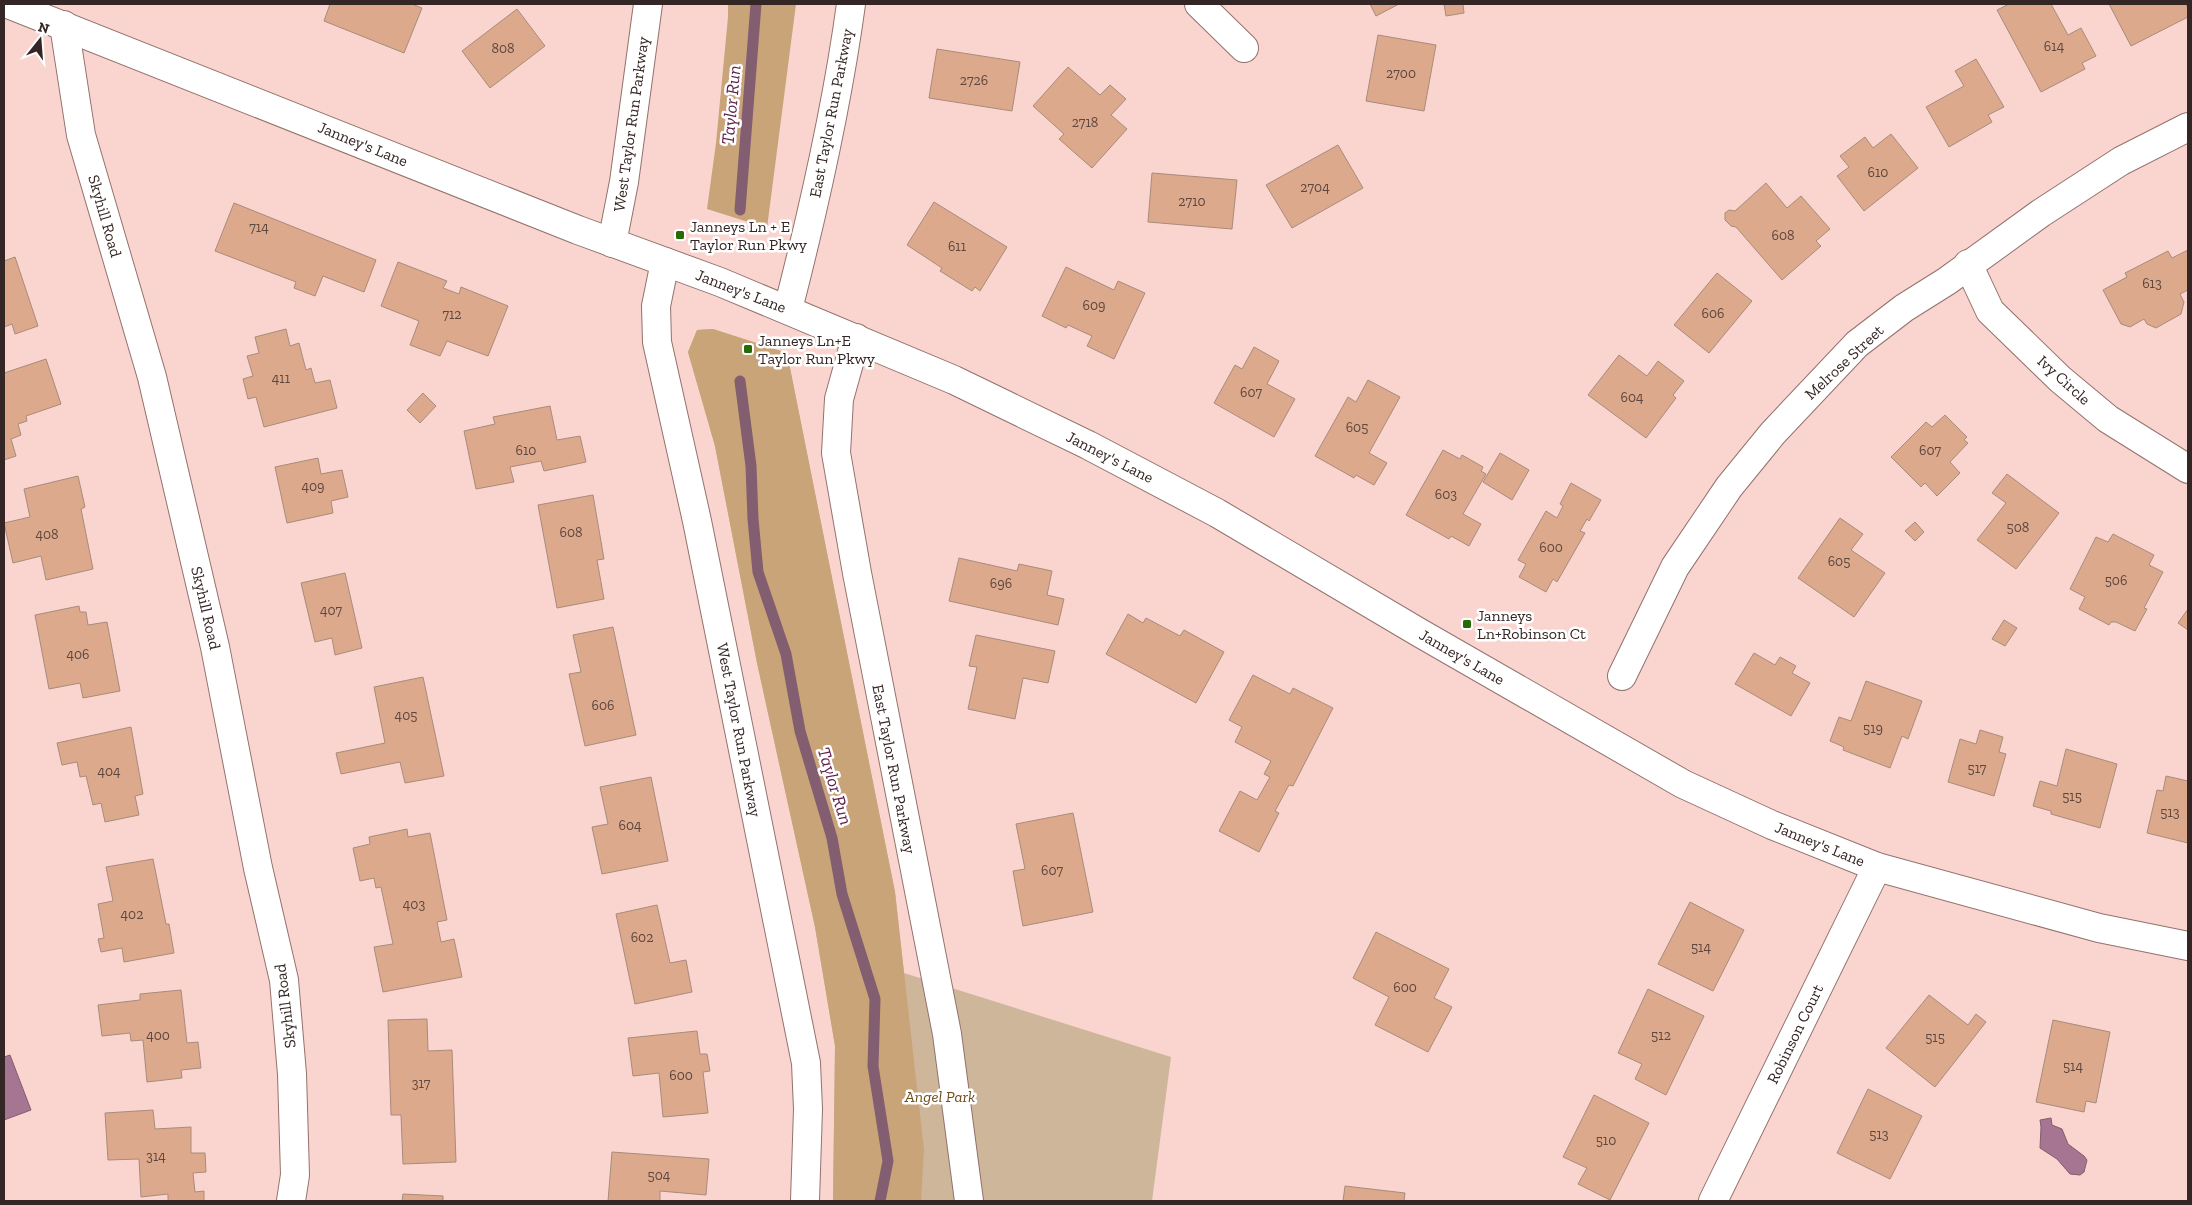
<svg xmlns="http://www.w3.org/2000/svg" width="2192" height="1205" viewBox="0 0 2192 1205" font-family="'Zilla Slab',serif">
<style>
.green{fill:#ceb69b}
.forest{fill:#c8a478}
.water{fill:#a57591;stroke:#835d70}
.lines{fill:none;stroke-linecap:round;stroke-linejoin:round}
.stream{stroke:#835d70;stroke-width:11}
.building{fill:#dda98d;stroke:#a88b7b}
.minor-casing{stroke:#93726d;stroke-width:30}
.major-casing{stroke:#93726d;stroke-width:30}
.minor{stroke:#fff;stroke-width:28}
.major{stroke:#fff;stroke-width:28}
.poi-dot{fill:#266b05;stroke:#fff;stroke-width:2}
.labels{text-anchor:middle;dominant-baseline:central;stroke-width:5;stroke-linejoin:round;paint-order:stroke}
.number-label{font-size:14px;fill:#5e473e}
.street-label{font-size:16px;fill:#342624;stroke:#fff}
.poi-label{font-size:16px;fill:#342624;stroke:#fff;text-anchor:start}
.park-label{font-size:16px;font-style:italic;fill:#6f4c18;stroke:#fff}
.water-label{font-size:18px;font-style:italic;fill:#5f224b;stroke:#fff}
</style>
<rect width="100%" height="100%" fill="#fad5cf"/>
<!-- green -->
<polygon class="green" points="713,329 787,353 895,892 904,973 1171,1057 1152,1201 833,1201 835,1046 815,927 757,663 715,446 688,352 697,330"/>
<!-- forest -->
<g class="forest">
<polygon points="728,4 796,4 767,228 707,209 716,143 728,17"/>
<polygon points="713,329 787,353 895,892 924,1150 921,1201 833,1201 835,1046 815,927 757,663 715,446 688,352 697,330"/>
</g>
<!-- water -->
<g class="water">
<polygon points="10,1055 31,1110 4,1120 4,1057"/>
<polygon points="2051,1118 2052,1125 2062,1129 2068,1144 2084,1156 2087,1160 2084,1172 2080,1175 2070,1174 2057,1159 2040,1148 2041,1127 2040,1120"/>
</g>
<g class="lines">
<!-- stream -->
<g class="stream">
<polyline points="740,210 756,4"/>
<polyline points="740,381 751,466 753,519 758,572 786,654 800,731 832,838 842,894 875,999 873,1066 888,1161 880,1201"/>
</g>
</g>
<!-- building -->
<g class="building">
<polygon points="330,4 412,4 422,8 404,53 324,21"/>
<polygon points="1370,4 1399,4 1376,16"/>
<polygon points="1444,4 1463,4 1464,13 1446,16"/>
<polygon points="2009,4 2051,4 2068,35 2081,28 2096,56 2082,63 2085,69 2041,92 1997,10"/>
<polygon points="2109,4 2186,4 2188,9 2188,17 2131,46"/>
<polygon points="517,9 545,46 490,88 462,51"/>
<polygon points="1378,35 1436,45 1424,111 1366,101"/>
<polygon points="937,49 1020,62 1012,111 929,98"/>
<polygon points="1976,59 2004,107 1988,115 1992,122 1949,147 1926,107 1964,86 1955,71"/>
<polygon points="1068,67 1100,95 1110,85 1126,99 1111,115 1127,129 1092,168 1059,139 1064,134 1033,106"/>
<polygon points="1891,134 1918,168 1864,211 1837,176 1849,167 1840,156 1865,137 1873,148"/>
<polygon points="1338,145 1363,188 1292,228 1266,185"/>
<polygon points="1152,173 1237,180 1232,229 1148,222"/>
<polygon points="1766,183 1787,208 1801,196 1830,229 1816,241 1821,246 1782,280 1736,227 1731,226 1725,220 1725,213 1729,210 1735,211"/>
<polygon points="934,202 1007,247 980,291 975,287 972,291 940,271 942,268 907,245"/>
<polygon points="234,203 376,260 364,292 323,276 315,296 294,288 296,282 215,251"/>
<polygon points="2188,250 2188,290 2180,294 2184,302 2181,314 2156,328 2147,324 2144,319 2130,327 2121,324 2103,290 2127,277 2125,273 2168,251 2172,258"/>
<polygon points="15,257 38,326 15,334 12,324 4,327 4,261"/>
<polygon points="398,262 447,281 443,288 459,294 461,287 508,306 488,356 447,341 440,356 410,345 419,321 381,306"/>
<polygon points="1066,267 1114,290 1118,281 1145,293 1114,359 1087,346 1092,336 1068,325 1066,328 1042,316"/>
<polygon points="1717,273 1752,301 1709,353 1674,325"/>
<polygon points="286,329 290,346 299,343 306,370 311,368 315,383 330,380 337,408 264,427 256,397 248,399 243,379 253,376 247,356 259,353 255,337"/>
<polygon points="1254,347 1279,361 1267,384 1295,399 1274,437 1214,403 1235,365 1242,369"/>
<polygon points="1619,355 1647,376 1658,361 1684,381 1673,395 1676,398 1646,438 1588,395"/>
<polygon points="46,359 61,404 26,416 27,421 18,424 21,435 11,439 16,456 4,460 4,373"/>
<polygon points="1368,380 1400,397 1369,453 1387,463 1374,485 1356,475 1354,478 1315,456 1348,397 1356,402"/>
<polygon points="423,393 436,406 420,423 407,410"/>
<polygon points="550,406 557,440 580,436 586,462 544,471 541,461 510,467 514,482 476,489 464,431 495,424 493,417"/>
<polygon points="1945,415 1967,437 1964,440 1968,443 1950,462 1960,473 1937,496 1925,483 1921,487 1891,457 1926,422 1932,427"/>
<polygon points="1443,450 1460,459 1462,455 1483,467 1481,471 1486,474 1463,514 1481,524 1469,546 1451,536 1449,539 1406,515"/>
<polygon points="1500,453 1529,470 1512,500 1483,482"/>
<polygon points="318,458 321,474 342,470 348,497 331,501 333,513 287,523 275,467"/>
<polygon points="2007,474 2059,513 2016,569 1977,540 2006,503 1992,493"/>
<polygon points="78,476 85,507 81,509 93,569 46,580 41,556 13,563 4,523 30,517 24,489"/>
<polygon points="1571,483 1601,500 1589,521 1587,519 1580,531 1585,533 1557,582 1553,579 1546,592 1519,577 1526,564 1518,560 1546,511 1557,518 1563,506 1560,504"/>
<polygon points="593,495 604,559 597,560 604,599 557,608 538,505"/>
<polygon points="1840,518 1863,534 1851,550 1885,573 1854,617 1798,578"/>
<polygon points="1915,522 1924,532 1915,541 1905,531"/>
<polygon points="2113,534 2154,555 2149,565 2163,572 2144,608 2147,609 2135,631 2116,622 2111,622 2109,625 2079,609 2085,597 2070,589 2096,537 2108,542"/>
<polygon points="959,558 1017,571 1019,564 1052,571 1047,595 1064,599 1058,625 949,601"/>
<polygon points="345,573 362,648 335,655 332,638 315,642 301,583"/>
<polygon points="79,606 80,612 86,612 88,625 107,622 120,691 83,698 80,683 49,689 35,615"/>
<polygon points="2188,609 2188,630 2178,623"/>
<polygon points="1128,614 1143,623 1146,618 1180,636 1184,630 1224,652 1196,703 1106,654"/>
<polygon points="2004,620 2017,628 2005,646 1992,639"/>
<polygon points="613,627 636,735 585,746 569,674 581,672 573,635"/>
<polygon points="976,635 1055,651 1048,683 1023,678 1015,719 968,709 977,667 969,666"/>
<polygon points="1754,653 1775,665 1780,657 1796,666 1792,673 1810,683 1791,716 1735,684"/>
<polygon points="1253,675 1290,694 1293,688 1333,708 1293,786 1289,785 1275,811 1279,813 1259,852 1219,831 1240,791 1257,800 1270,777 1264,774 1271,761 1235,742 1242,727 1229,720"/>
<polygon points="423,677 444,776 405,783 400,762 341,774 336,753 385,743 374,687"/>
<polygon points="1866,681 1922,701 1908,739 1902,736 1890,768 1843,750 1844,747 1830,741 1839,717 1851,721"/>
<polygon points="131,727 143,794 135,796 139,815 105,822 101,803 93,805 86,776 80,777 77,762 62,765 57,743"/>
<polygon points="1980,730 2003,737 1999,752 2006,754 1994,796 1948,782 1960,739 1976,744"/>
<polygon points="2066,749 2117,764 2100,828 2051,814 2051,811 2033,806 2040,781 2057,786"/>
<polygon points="2166,776 2188,781 2188,843 2147,833 2157,790 2163,791"/>
<polygon points="651,777 668,861 602,874 592,827 608,824 600,787"/>
<polygon points="1073,813 1093,912 1023,926 1013,871 1025,869 1016,824"/>
<polygon points="407,829 408,837 430,833 447,920 437,922 441,942 454,939 462,977 383,992 374,947 393,944 381,887 376,888 374,878 360,881 353,848 370,844 369,837"/>
<polygon points="153,859 166,924 169,924 174,953 124,962 122,948 101,952 98,939 104,938 98,904 113,901 106,867"/>
<polygon points="1690,902 1744,930 1713,991 1658,964"/>
<polygon points="657,905 670,963 686,960 692,992 635,1004 616,914"/>
<polygon points="1376,932 1449,969 1434,998 1452,1007 1428,1052 1375,1025 1389,997 1353,978"/>
<polygon points="1648,989 1704,1016 1666,1095 1635,1079 1642,1064 1618,1053"/>
<polygon points="181,990 187,1043 198,1042 201,1068 181,1070 182,1078 147,1082 143,1040 131,1041 130,1033 102,1036 98,1005 140,1000 140,994"/>
<polygon points="1929,995 1968,1025 1976,1014 1986,1022 1935,1087 1886,1048"/>
<polygon points="427,1019 428,1051 452,1050 456,1162 403,1164 401,1115 391,1115 388,1020"/>
<polygon points="2053,1020 2110,1032 2096,1103 2086,1101 2084,1112 2036,1102"/>
<polygon points="697,1031 700,1054 707,1054 710,1071 703,1072 708,1113 663,1117 659,1073 633,1076 628,1038"/>
<polygon points="1868,1089 1922,1116 1890,1179 1837,1153"/>
<polygon points="1594,1095 1649,1123 1610,1200 1578,1184 1587,1168 1563,1157"/>
<polygon points="153,1110 155,1129 191,1127 191,1153 205,1153 206,1172 193,1173 195,1192 204,1191 204,1201 168,1201 168,1194 141,1197 139,1159 108,1160 105,1113"/>
<polygon points="612,1152 709,1159 706,1195 660,1191 660,1201 608,1201"/>
<polygon points="1345,1186 1405,1193 1404,1201 1343,1201"/>
<polygon points="403,1194 443,1196 443,1201 402,1201"/>
</g>
<g class="lines">
<defs>
<g id="minor">
<polyline points="1199,4 1244,48"/>
<polyline points="64,25 81,135 152,377 215,647 258,868 284,980 292,1074 295,1175 291,1201"/>
<polyline points="612,243 624,182 648,4"/>
<polyline points="665,262 656,306 657,342 697,521 806,1063 808,1109 805,1201"/>
<polyline points="1968,264 1990,311 2060,379 2108,419 2188,469"/>
<path d="M788 309C814 208 837 107 851 4"/>
<polyline points="856,338 839,399 836,453 857,573 947,1034 969,1201"/>
<polyline points="1622,676 1675,567 1729,487 1773,433 1857,344 1904,308 1947,281 2041,213 2121,161 2188,127"/>
<polyline points="1713,1201 1877,867"/>
</g>
<polyline id="major" points="8,4 578,230 720,282 954,380 1088,445 1217,513 1420,633 1683,784 1772,825 1877,867 2099,928 2188,946"/>
</defs>
<!-- minor casing -->
<use href="#minor" class="minor-casing"/>
<!-- major casing -->
<use href="#major" class="major-casing"/>
<!-- minor -->
<use href="#minor" class="minor"/>
<!-- major -->
<use href="#major" class="major"/>
</g>
<!-- markers -->
<g class="poi-dot">
<rect x="675" y="230" width="10" height="10" rx="2.5"/>
<rect x="743" y="344" width="10" height="10" rx="2.5"/>
<rect x="1462" y="619" width="10" height="10" rx="2.5"/>
</g>
<g class="labels">
<!-- number labels -->
<g class="number-label">
<text x="2054" y="46">614</text>
<text x="503" y="48">808</text>
<text x="1401" y="73">2700</text>
<text x="974" y="80">2726</text>
<text x="1085" y="122">2718</text>
<text x="1878" y="172">610</text>
<text x="1315" y="187">2704</text>
<text x="1192" y="201">2710</text>
<text x="259" y="227">714</text>
<text x="1783" y="235">608</text>
<text x="957" y="246">611</text>
<text x="2152" y="283">613</text>
<text x="1094" y="305">609</text>
<text x="1713" y="313">606</text>
<text x="452" y="314">712</text>
<text x="281" y="378">411</text>
<text x="1251" y="392">607</text>
<text x="1632" y="397">604</text>
<text x="1357" y="427">605</text>
<text x="526" y="450">610</text>
<text x="1930" y="450">607</text>
<text x="313" y="486">409</text>
<text x="1446" y="494">603</text>
<text x="2018" y="527">508</text>
<text x="571" y="532">608</text>
<text x="47" y="534">408</text>
<text x="1551" y="547">600</text>
<text x="1839" y="561">605</text>
<text x="2116" y="580">506</text>
<text x="1001" y="583">696</text>
<text x="331" y="610">407</text>
<text x="78" y="654">406</text>
<text x="603" y="705">606</text>
<text x="406" y="715">405</text>
<text x="1873" y="728">519</text>
<text x="1977" y="768">517</text>
<text x="109" y="771">404</text>
<text x="2072" y="796">515</text>
<text x="2170" y="812">513</text>
<text x="630" y="825">604</text>
<text x="1052" y="870">607</text>
<text x="414" y="904">403</text>
<text x="132" y="914">402</text>
<text x="642" y="937">602</text>
<text x="1701" y="947">514</text>
<text x="1405" y="987">600</text>
<text x="158" y="1035">400</text>
<text x="1661" y="1035">512</text>
<text x="1935" y="1037">515</text>
<text x="2073" y="1066">514</text>
<text x="681" y="1075">600</text>
<text x="421" y="1083">317</text>
<text x="1879" y="1134">513</text>
<text x="1606" y="1140">510</text>
<text x="156" y="1156">314</text>
<text x="659" y="1175">504</text>
</g>
<!-- street labels -->
<g class="street-label">
<text transform="translate(831 113) rotate(-79)">East Taylor Run Parkway</text>
<text transform="translate(631 124) rotate(-82)">West Taylor Run Parkway</text>
<text transform="translate(363 144) rotate(22)">Janney's Lane</text>
<text transform="translate(105 216) rotate(74)">Skyhill Road</text>
<text transform="translate(741 291) rotate(21)">Janney's Lane</text>
<text transform="translate(1844 362) rotate(-43)">Melrose Street</text>
<text transform="translate(2064 380) rotate(42)">Ivy Circle</text>
<text transform="translate(1110 457) rotate(27)">Janney's Lane</text>
<text transform="translate(206 608) rotate(77)">Skyhill Road</text>
<text transform="translate(1462 657) rotate(30)">Janney's Lane</text>
<text transform="translate(739 730) rotate(79)">West Taylor Run Parkway</text>
<text transform="translate(894 769) rotate(79)">East Taylor Run Parkway</text>
<text transform="translate(1820 844) rotate(22)">Janney's Lane</text>
<text transform="translate(285 1006) rotate(-97)">Skyhill Road</text>
<text transform="translate(1795 1034) rotate(-64)">Robinson Court</text>
</g>
<!-- poi labels -->
<g class="poi-label">
<text x="690" y="226">Janneys Ln + E<tspan x="690" dy="18">Taylor Run Pkwy</tspan></text>
<text x="758" y="340">Janneys Ln+E<tspan x="758" dy="18">Taylor Run Pkwy</tspan></text>
<text x="1477" y="615">Janneys<tspan x="1477" dy="18">Ln+Robinson Ct</tspan></text>
</g>
<!-- park labels -->
<g class="park-label">
<text x="940" y="1096">Angel Park</text>
</g>
<!-- water labels -->
<g class="water-label">
<text transform="translate(731 105) rotate(-85)">Taylor Run</text>
<text transform="translate(835 786) rotate(73)">Taylor Run</text>
</g>
</g>
<!-- border -->
<rect width="2192" height="1205" fill="none" stroke="#342624" stroke-width="10"/>
<!-- north arrow -->
<g transform="translate(40 40) rotate(17)" stroke="#ffffff" stroke-width="4" paint-order="stroke">
<path d="M0-4L9 19L0 12L-9 19Z" fill="#342624"/>
<text y="-8" font-size="14" font-weight="bold" text-anchor="middle" fill="#342624">N</text>
</g>
</svg>
